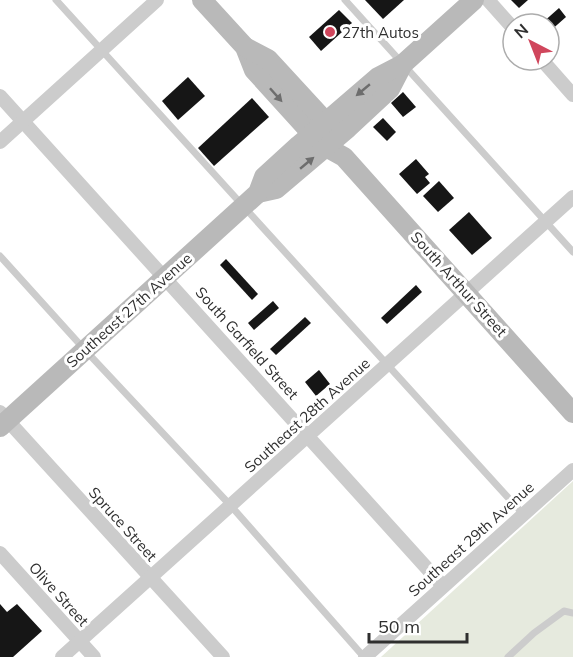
<svg xmlns="http://www.w3.org/2000/svg" width="573" height="657" viewBox="0 0 573 657" font-family="Mulish,sans-serif">
<style>
.green{fill:#e6eade}
.building{fill:#161616}
.lines{fill:none;stroke-linecap:round;stroke-linejoin:round}
.service{stroke:#ccc;stroke-width:7}
.minor{stroke:#ccc;stroke-width:14}
.secondary{stroke:#b9b9b9;stroke-width:20}
.oneway{fill:#6d6d6d}
.poi-dot{fill:#d0465c;stroke:#fff;stroke-width:2}
.labels{text-anchor:middle;dominant-baseline:central;stroke-width:6;stroke-linejoin:round;paint-order:stroke}
.poi-label{font-size:15px;fill:#2f2f2f;stroke:#fff;text-anchor:start}
.street-label{font-size:15px;fill:#2f2f2f;stroke:#fff}
</style>
<rect width="100%" height="100%" fill="#fff"/>
<!-- green -->
<polygon class="green" points="573,481 573,657 381,657"/>
<!-- building -->
<g class="building">
<polygon points="365,0 404,0 383,19"/>
<polygon points="511,0 528,0 519,8"/>
<polygon points="559,8 566,17 549,32 549,24 541,24"/>
<polygon points="339,10 352,23 321,51 309,37"/>
<polygon points="188,77 205,96 178,120 162,101"/>
<polygon points="403,92 416,107 403,117 391,103"/>
<polygon points="252,98 269,117 214,166 198,148"/>
<polygon points="383,118 396,132 387,141 373,127"/>
<polygon points="416,159 429,174 425,177 430,183 417,194 399,174"/>
<polygon points="439,181 454,198 438,212 423,196"/>
<polygon points="469,212 492,238 472,255 449,230"/>
<polygon points="226,259 258,294 252,300 220,265"/>
<polygon points="416,285 422,292 387,324 381,318"/>
<polygon points="273,301 279,308 254,330 248,323"/>
<polygon points="305,317 311,323 276,355 270,349"/>
<polygon points="319,370 330,384 316,396 305,382"/>
<polygon points="0,604 7,612 17,604 42,631 13,657 0,657"/>
</g>
<g class="lines">
<!-- service -->
<g class="service">
<polyline points="56,0 523,514"/>
<polyline points="345,0 573,252"/>
<polyline points="0,256 85,350 231,506 364,657"/>
<polyline points="508,657 534,633 564,611 573,613"/>
</g>
<!-- minor -->
<g class="minor">
<polyline points="488,0 513,28"/>
<polyline points="542,60 573,95"/>
<polyline points="0,96 443,586"/>
<polyline points="0,142 157,0"/>
<polyline points="0,412 223,657"/>
<polyline points="0,553 94,657"/>
<polyline points="62,657 573,197"/>
<polyline points="365,657 573,470"/>
</g>
<!-- secondary -->
<g class="secondary">
<polyline points="202,0 245,47 254,70 312,134 326,147 344,157 573,413"/>
<polyline points="245,47 268,59 326,122 333,132"/>
<polyline points="258,193 276,189 348,128 390,89 403,64"/>
<polyline points="0,427 258,193 264,177 299,145 378,77 403,64 474,0"/>
</g>
</g>
<!-- one-way arrows -->
<defs><path id="oneway-solid" d="M-6-.8H1V-3.2L6.5 0L1 3.2V.8H-6Z" transform="scale(1.5)"/></defs>
<g class="oneway">
<use href="#oneway-solid" transform="translate(363 90) rotate(140)"/>
<use href="#oneway-solid" transform="translate(276 95) rotate(48)"/>
<use href="#oneway-solid" transform="translate(307 163) rotate(-40)"/>
</g>
<!-- markers -->
<circle class="poi-dot" cx="330" cy="32" r="6"/>
<g class="labels">
<!-- poi labels -->
<g class="poi-label">
<text x="342" y="32">27th Autos</text>
</g>
<!-- street labels -->
<g class="street-label">
<text transform="translate(459 284) rotate(48)">South Arthur Street</text>
<text transform="translate(129 310) rotate(-42)">Southeast 27th Avenue</text>
<text transform="translate(247 343) rotate(48)">South Garfield Street</text>
<text transform="translate(307 415) rotate(-42)">Southeast 28th Avenue</text>
<text transform="translate(123 524) rotate(48)">Spruce Street</text>
<text transform="translate(471 539) rotate(-42)">Southeast 29th Avenue</text>
<text transform="translate(59 594) rotate(48)">Olive Street</text>
</g>
</g>
<!-- north arrow -->
<g transform="translate(531 42) rotate(318)"><circle r="28" fill="#ffffff" stroke="#acacac" stroke-width="1.5"/>
<path d="M0-4.5L10 22L0 15L-10 22Z" fill="#d0465c"/>
<text y="-9" font-size="16" font-weight="bold" text-anchor="middle" fill="#2f2f2f">N</text>
</g>
<!-- scale -->
<path d="M369 633v9h98v-9" fill="none" stroke="#2f2f2f" stroke-width="3"/>
<text x="378" y="633" font-size="18" fill="#2f2f2f" stroke="#ffffff" stroke-width="4.5" paint-order="stroke">50 m</text>
</svg>
